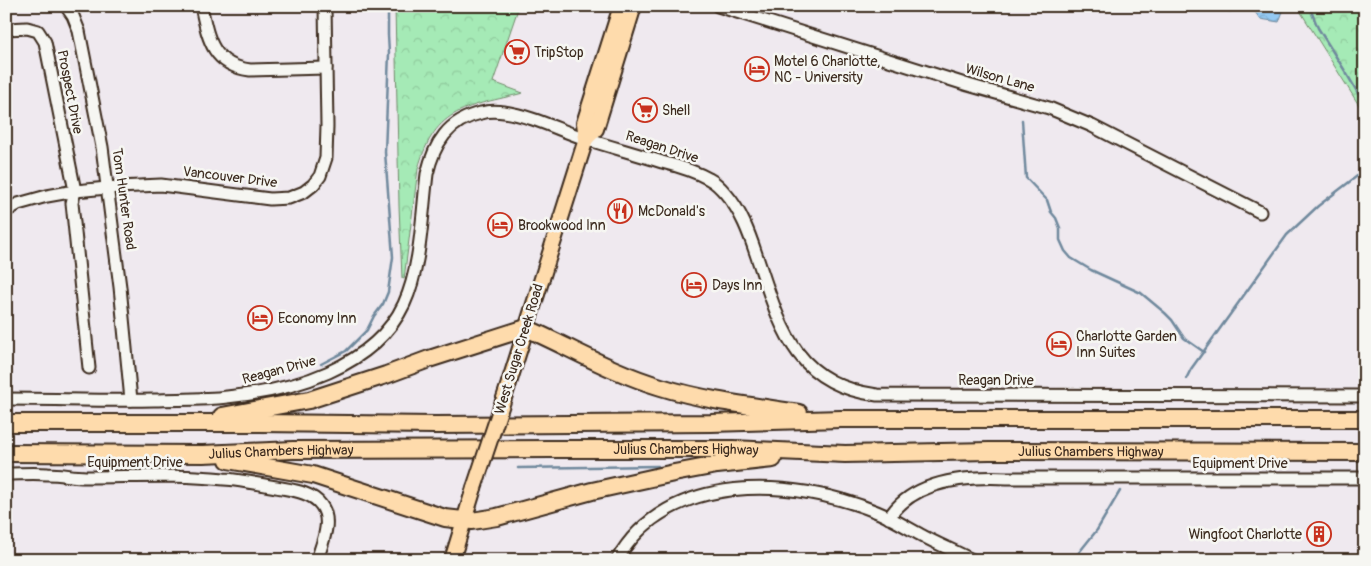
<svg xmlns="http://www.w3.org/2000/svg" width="1371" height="566" viewBox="0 0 1371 566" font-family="Pangolin,sans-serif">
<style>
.forest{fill:url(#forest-crowns);stroke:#708a6a}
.water{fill:url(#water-waves);stroke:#70899d}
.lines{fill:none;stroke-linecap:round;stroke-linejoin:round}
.stream{stroke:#70899d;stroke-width:2.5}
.minor-casing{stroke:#3b2a1e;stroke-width:15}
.major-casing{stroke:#3b2a1e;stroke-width:18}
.highway-casing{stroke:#3b2a1e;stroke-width:20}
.minor{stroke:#f6f6f2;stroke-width:11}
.major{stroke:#fedbac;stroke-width:14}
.highway{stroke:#fedbac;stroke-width:16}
.major-bridge-casing{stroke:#3b2a1e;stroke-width:18;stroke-linecap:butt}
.major-bridge{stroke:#fedbac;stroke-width:14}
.labels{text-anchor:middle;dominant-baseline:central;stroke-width:5;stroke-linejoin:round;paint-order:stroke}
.poi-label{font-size:14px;fill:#3b2a1e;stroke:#f6f6f2;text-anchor:start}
.street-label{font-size:14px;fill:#3b2a1e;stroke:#f6f6f2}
</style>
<defs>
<pattern id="forest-crowns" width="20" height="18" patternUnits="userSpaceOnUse" patternTransform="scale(1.25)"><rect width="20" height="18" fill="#a5eab6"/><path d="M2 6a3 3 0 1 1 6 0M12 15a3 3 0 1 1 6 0" fill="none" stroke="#8fc99c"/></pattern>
<pattern id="water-waves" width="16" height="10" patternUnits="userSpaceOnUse" patternTransform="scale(1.25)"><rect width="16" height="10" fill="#94c9f2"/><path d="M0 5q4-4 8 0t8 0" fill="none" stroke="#80adcf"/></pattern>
</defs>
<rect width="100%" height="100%" fill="#efe9ef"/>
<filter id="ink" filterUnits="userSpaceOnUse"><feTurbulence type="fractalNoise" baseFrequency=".02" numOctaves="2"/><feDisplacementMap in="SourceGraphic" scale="10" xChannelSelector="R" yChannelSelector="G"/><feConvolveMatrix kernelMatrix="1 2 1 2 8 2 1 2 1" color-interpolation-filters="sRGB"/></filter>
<g filter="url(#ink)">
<!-- forest -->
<g class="forest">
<path d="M395 6H519L493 82 523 93C469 107 435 106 418 169L404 279 402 278 399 206Z"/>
<polygon points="1297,6 1365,6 1365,115"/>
</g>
<!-- water -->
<polygon class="water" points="1218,6 1285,6 1279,22 1260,19 1255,12 1242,9 1230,12 1218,10"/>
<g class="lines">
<!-- stream -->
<g class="stream">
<polyline points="1309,6 1318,28 1345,71 1365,105"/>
<polyline points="1022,120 1026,178 1047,200 1051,212 1056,218 1060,228 1060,240 1065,251 1071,258 1091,270 1141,293 1165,313 1172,320 1184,338 1204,352"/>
<polyline points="321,364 346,351 367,330 374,316 383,304 388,292 393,257 385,152 389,53 388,35 388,6"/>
<polyline points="1186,379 1191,369 1287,235 1318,206 1365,170"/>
<polyline points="518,468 658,466"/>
<polyline points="1073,560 1097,530 1120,491"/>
</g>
<defs>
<g id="minor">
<polyline points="66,6 73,16 79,31 102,147 120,287 131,400"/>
<path d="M201 6C208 38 212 65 250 70L326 68"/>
<polyline points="718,6 968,85 1049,108 1092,126 1260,212"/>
<polyline points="6,29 27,28 38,31 45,42 75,191 72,203 89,368"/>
<polyline points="6,211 18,204 47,196 75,191 118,187 161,185 270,199 289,198 304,192 313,185 320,176 326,158 327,126 325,6"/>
<path d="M6 399C56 399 105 401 154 400 178 399 203 400 227 397 291 391 374 368 404 304 421 268 422 214 427 174 434 144 448 120 481 113 488 111 496 111 504 112 532 116 559 130 586 139 611 147 637 154 662 162 678 166 695 171 709 179 715 182 721 188 726 194 741 211 749 233 756 254 780 324 792 384 877 395L1365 396"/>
<path d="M6 474C20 474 34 473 48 474 61 474 73 477 86 477 132 477 178 474 224 479 241 480 259 484 276 487 291 490 312 492 321 505 333 521 322 543 317 560"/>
<path d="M889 518C913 480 966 476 1007 478H1365"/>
<path d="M617 560C667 470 794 478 877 512 892 518 906 527 921 535 937 544 955 551 972 560"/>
</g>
<g id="major">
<polyline points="586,139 596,129 634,6"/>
<polyline points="509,383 586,139 584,123 621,6"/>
<polyline points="452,560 474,488"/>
</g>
<g id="highway">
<path d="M222 416 309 400 386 375 429 359 526 328C571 348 613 373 661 387 706 401 753 406 799 413"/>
<polyline points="6,423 260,423 435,425 711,423 841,419 1365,419"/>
<path id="s1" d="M6 453 203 454 293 450 551 449H733L845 454 989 451 1365 452"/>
<polyline points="228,460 313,475 445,518 472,521 497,517 592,491 674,473 717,465 773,459"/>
</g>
</defs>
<!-- minor casing -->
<use href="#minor" class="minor-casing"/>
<!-- major casing -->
<use href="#major" class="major-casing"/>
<!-- highway casing -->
<use href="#highway" class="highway-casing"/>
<!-- minor -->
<use href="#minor" class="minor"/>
<!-- major -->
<use href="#major" class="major"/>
<!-- highway -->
<use href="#highway" class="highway"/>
<defs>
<polyline id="major-bridge" points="474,488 509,383"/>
</defs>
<!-- major-bridge casing -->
<use href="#major-bridge" class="major-bridge-casing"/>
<!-- major-bridge -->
<use href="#major-bridge" class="major-bridge"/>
</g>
</g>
<!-- icons -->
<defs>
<symbol id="supermarket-ring" viewBox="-11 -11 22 22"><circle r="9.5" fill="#f6f6f2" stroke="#c8321e" stroke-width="1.5"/><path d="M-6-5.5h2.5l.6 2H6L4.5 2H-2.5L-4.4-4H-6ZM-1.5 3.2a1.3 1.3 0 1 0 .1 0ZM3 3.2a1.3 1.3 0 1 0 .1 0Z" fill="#c8321e"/></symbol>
<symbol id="hotel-ring" viewBox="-11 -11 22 22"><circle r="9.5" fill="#f6f6f2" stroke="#c8321e" stroke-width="1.5"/><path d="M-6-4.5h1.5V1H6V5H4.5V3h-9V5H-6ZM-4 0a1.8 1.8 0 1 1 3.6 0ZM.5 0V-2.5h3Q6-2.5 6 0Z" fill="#c8321e"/></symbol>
<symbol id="restaurant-ring" viewBox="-11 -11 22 22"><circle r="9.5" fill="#f6f6f2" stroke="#c8321e" stroke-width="1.5"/><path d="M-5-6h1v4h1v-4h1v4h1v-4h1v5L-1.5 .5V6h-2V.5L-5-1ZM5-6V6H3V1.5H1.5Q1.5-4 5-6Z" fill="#c8321e"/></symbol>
<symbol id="building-ring" viewBox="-11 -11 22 22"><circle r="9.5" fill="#f6f6f2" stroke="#c8321e" stroke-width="1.5"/><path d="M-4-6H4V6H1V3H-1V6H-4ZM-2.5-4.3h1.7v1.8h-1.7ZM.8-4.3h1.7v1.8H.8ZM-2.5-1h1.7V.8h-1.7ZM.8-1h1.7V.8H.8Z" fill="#c8321e"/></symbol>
</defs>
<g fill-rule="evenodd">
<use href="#supermarket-ring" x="503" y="38" width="28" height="28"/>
<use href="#hotel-ring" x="743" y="55" width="28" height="28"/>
<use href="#supermarket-ring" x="631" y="96" width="28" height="28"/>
<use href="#restaurant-ring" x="606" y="197" width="28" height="28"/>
<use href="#hotel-ring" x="486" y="211" width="28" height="28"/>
<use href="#hotel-ring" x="680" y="271" width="28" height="28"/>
<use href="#hotel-ring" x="246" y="304" width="28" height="28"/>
<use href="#hotel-ring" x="1045" y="330" width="28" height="28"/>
<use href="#building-ring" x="1305" y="520" width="28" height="28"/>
</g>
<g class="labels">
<!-- poi labels -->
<g class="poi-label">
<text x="534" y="52">TripStop</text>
<text x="774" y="61">Motel 6 Charlotte,<tspan x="774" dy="16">NC - University</tspan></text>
<text x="662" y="110">Shell</text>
<text x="638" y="211">McDonald's</text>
<text x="518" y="225">Brookwood Inn</text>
<text x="712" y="285">Days Inn</text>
<text x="278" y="318">Economy Inn</text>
<text x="1076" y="336">Charlotte Garden<tspan x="1076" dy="16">Inn Suites</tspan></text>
<text x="1302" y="534" text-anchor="end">Wingfoot Charlotte</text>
</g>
<!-- street labels -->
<g class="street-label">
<text transform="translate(1000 78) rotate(16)">Wilson Lane</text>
<text transform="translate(70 92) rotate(79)">Prospect Drive</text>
<text transform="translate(662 147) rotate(18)">Reagan Drive</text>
<text transform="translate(230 177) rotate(7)">Vancouver Drive</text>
<text transform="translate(124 199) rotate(82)">Tom Hunter Road</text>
<text transform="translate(519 349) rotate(-73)">West Sugar Creek Road</text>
<text transform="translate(279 370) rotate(-15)">Reagan Drive</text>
<text x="996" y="380">Reagan Drive</text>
<text stroke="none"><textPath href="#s1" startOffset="680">Julius Chambers Highway</textPath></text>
<text stroke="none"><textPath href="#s1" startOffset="275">Julius Chambers Highway</textPath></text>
<text stroke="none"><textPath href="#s1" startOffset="1085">Julius Chambers Highway</textPath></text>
<text x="135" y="462">Equipment Drive</text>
<text x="1240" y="463">Equipment Drive</text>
</g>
</g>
<!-- margin -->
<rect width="1371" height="566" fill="none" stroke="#f6f6f2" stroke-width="25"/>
<rect x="12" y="12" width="1346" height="541" fill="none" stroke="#3b2a1e" stroke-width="2" filter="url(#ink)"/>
</svg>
